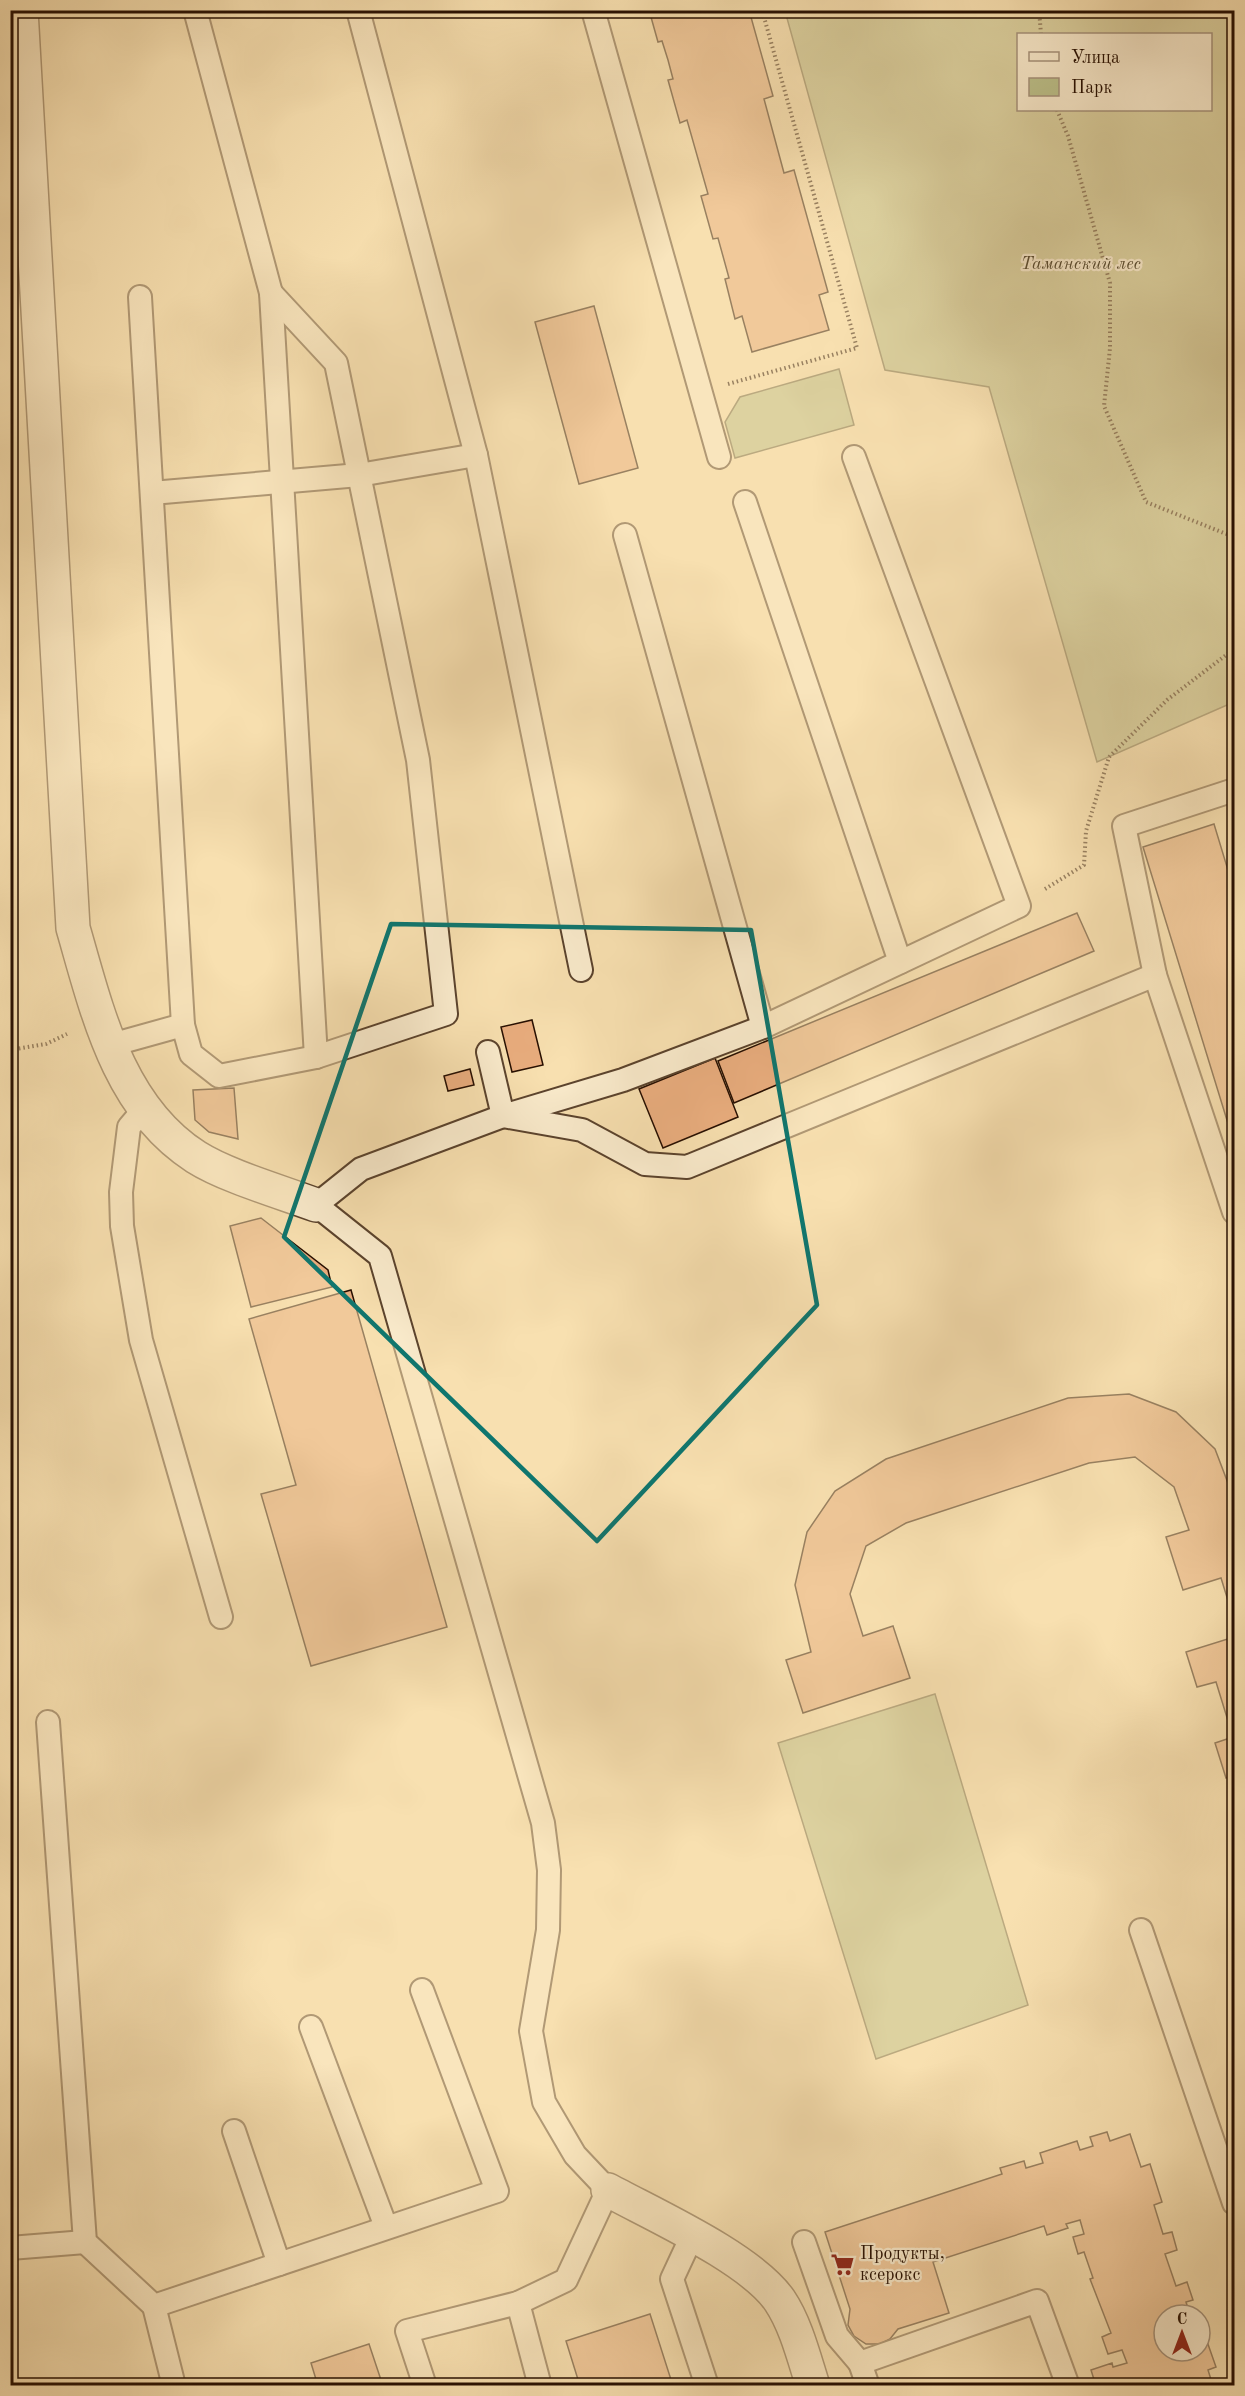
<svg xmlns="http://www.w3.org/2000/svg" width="1245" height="2396" viewBox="0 0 1245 2396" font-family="'Old Standard TT',serif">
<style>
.green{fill:#bdc28c;stroke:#726846;stroke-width:1.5;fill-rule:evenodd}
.building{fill:#e9ad7e;stroke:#270f01;stroke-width:1.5}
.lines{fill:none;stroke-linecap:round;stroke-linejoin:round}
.service-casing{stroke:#5b432d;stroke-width:26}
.minor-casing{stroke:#5b432d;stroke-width:36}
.path{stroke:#270f01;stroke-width:4;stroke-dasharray:1.5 3;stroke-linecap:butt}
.service{stroke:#faebcc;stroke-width:22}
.minor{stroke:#faebcc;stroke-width:33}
.marked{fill:none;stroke:#0f766e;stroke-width:4.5;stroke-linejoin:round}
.labels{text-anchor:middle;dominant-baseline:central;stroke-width:4.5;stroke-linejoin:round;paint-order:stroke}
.park-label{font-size:18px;font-style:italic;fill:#5c4e32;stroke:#faebcc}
.poi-label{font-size:18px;fill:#270f01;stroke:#faebcc;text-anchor:start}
</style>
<rect width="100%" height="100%" fill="#f8e0b0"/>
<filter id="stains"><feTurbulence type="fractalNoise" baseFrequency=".00333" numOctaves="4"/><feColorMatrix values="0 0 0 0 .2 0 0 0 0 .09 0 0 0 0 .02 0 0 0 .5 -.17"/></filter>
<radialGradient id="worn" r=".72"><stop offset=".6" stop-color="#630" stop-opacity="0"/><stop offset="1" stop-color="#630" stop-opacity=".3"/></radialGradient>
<!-- green -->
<g class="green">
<path d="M785 11H1234V702L1097 762 989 387 885 370ZM1018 34H1210V110H1018Z"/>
<polygon points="839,369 854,425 735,458 725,422 740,397"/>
<polygon points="935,1694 1028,2005 876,2059 778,1743"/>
</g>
<!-- building -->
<g class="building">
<polygon points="649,10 749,10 773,96 764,99 784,173 794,170 828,292 819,295 829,330 752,352 742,316 735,319 725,279 729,278 718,238 713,239 701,196 708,194 687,120 680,123 668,80 673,79 668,60 662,41 658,42"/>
<polygon points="594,306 638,468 579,484 535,322"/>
<polygon points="1214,824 1234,890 1234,1143 1143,847"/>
<polygon points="1077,913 1094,951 734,1103 718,1061"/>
<polygon points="532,1020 543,1065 512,1072 501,1027"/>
<polygon points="715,1058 738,1117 663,1148 639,1089"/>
<polygon points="470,1069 474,1085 448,1091 444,1076"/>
<polygon points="234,1088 238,1139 209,1132 195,1120 193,1090"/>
<polygon points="261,1218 328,1270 332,1287 251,1307 230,1226"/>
<polygon points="351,1290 447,1627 311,1666 261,1494 296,1485 249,1319"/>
<polygon points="1129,1394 1176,1412 1215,1449 1234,1499 1234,1620 1221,1578 1183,1590 1166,1537 1189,1530 1174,1487 1135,1457 1089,1463 906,1523 866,1546 850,1594 863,1636 893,1626 910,1678 803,1713 786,1660 811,1652 795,1585 807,1532 835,1491 886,1459 1068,1398"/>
<polygon points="1234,1637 1234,1775 1226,1778 1215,1743 1233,1737 1216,1682 1197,1687 1186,1652"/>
<polygon points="1107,2132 1110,2141 1130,2134 1141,2167 1150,2164 1162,2202 1154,2205 1163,2234 1172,2232 1177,2250 1165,2254 1176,2286 1187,2282 1193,2300 1186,2302 1190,2315 1164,2315 1164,2351 1200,2351 1200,2332 1203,2330 1216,2367 1208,2370 1213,2386 1096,2386 1091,2370 1112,2363 1113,2367 1127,2363 1122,2350 1108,2354 1102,2337 1111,2333 1090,2279 1093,2278 1084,2252 1078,2254 1073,2237 1084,2234 1080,2220 1066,2224 1068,2228 1047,2235 1044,2226 933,2262 949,2313 898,2329 890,2339 880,2344 866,2344 854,2336 848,2325 850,2309 825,2232 1002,2174 1000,2168 1024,2161 1026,2168 1043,2163 1040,2153 1077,2141 1080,2150 1093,2146 1090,2137"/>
<polygon points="650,2314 673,2386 580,2386 566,2341"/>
<polygon points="369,2344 383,2386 318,2386 311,2363"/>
</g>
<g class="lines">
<defs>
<g id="service">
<polyline points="195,10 271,293 316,1057"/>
<polyline points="358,10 476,455 581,970"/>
<polyline points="593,10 719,457"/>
<polyline points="140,297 183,1025 191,1054 219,1076 316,1057 446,1014 418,760 336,363 271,293"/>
<polyline points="152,493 359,475 476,455"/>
<polyline points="745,502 900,962"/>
<polyline points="625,535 763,1027"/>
<polyline points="1234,790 1124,826 1155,975 1234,1212"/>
<polyline points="111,1045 183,1025"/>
<polyline points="488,1052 503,1116 582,1130 645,1164 687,1167 1155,975"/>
<polyline points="145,1108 129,1127 121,1192 122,1226 141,1340 221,1617"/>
<polyline points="48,1722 85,2242 154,2306 497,2191 422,1990"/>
<polyline points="1141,1930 1234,2203"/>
<polyline points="311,2027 386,2227"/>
<polyline points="234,2131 279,2264"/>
<polyline points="692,2236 672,2279 707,2386"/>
<polyline points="804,2242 837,2336 860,2363"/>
<polyline points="10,2248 85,2242"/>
<polyline points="518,2303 540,2386"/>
<polyline points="154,2306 174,2386"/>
<polyline points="425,2386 407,2331 518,2303 566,2280 608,2190 575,2155 544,2102 531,2031 548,1930 549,1870 543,1823 380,1256 316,1205 361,1169 503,1116 623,1080 763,1027 1019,906 854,457"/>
<polyline points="868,2386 860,2363 1037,2301 1068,2386"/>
</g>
<g id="minor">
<path d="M21 10 73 928C97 1011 118 1107 196 1157 226 1176 281 1192 316 1205"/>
<path d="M608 2190C654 2215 752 2259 780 2301 796 2325 804 2358 813 2386"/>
</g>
</defs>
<!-- service casing -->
<use href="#service" class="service-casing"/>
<!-- minor casing -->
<use href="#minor" class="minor-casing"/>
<!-- path -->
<g class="path">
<polyline points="1039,10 1041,34"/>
<polyline points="1057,110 1068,136 1110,283 1110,348 1104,406 1146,502 1234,537"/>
<polyline points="728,384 857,348 762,10"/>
<polyline points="1045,889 1084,865 1086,831 1109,757 1167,700 1234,649"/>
<polyline points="10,1050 46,1044 67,1034"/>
</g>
<!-- service -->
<use href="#service" class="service"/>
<!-- minor -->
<use href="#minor" class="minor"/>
</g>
<!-- marked area -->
<path d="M0 0H1245V2396H0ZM391 924 751 930 817 1305 597 1541 284 1237Z" fill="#f8e0b0" fill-opacity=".55" fill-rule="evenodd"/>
<path class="marked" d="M391 924 751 930 817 1305 597 1541 284 1237Z"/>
<!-- icons -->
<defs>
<symbol id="supermarket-bare" viewBox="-9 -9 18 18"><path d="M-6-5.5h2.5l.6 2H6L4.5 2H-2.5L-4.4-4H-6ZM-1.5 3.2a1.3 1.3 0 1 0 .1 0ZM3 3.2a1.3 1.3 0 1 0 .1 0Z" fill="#8f2418" stroke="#faebcc" stroke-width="2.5" paint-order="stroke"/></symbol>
</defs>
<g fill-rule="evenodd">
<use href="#supermarket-bare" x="826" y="2248" width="33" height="33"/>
</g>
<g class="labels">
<!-- park labels -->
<g class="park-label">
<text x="1081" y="264">Таманский лес</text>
</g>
<!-- poi labels -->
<g class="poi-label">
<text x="860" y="2254">Продукты,<tspan x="860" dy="21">ксерокс</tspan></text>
</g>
</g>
<!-- margin -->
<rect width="1245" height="2396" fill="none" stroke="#f8e0b0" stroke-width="36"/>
<rect x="12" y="12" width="1221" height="2372" fill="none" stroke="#270f01" stroke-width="3"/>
<rect x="18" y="18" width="1209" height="2360" fill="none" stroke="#270f01" stroke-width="1.5"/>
<!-- legend -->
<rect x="1017" y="33" width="195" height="78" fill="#faebcc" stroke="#a6937b" stroke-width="1.5"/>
<rect x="1029" y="52" width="30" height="9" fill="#faebcc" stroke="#a6937b" stroke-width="1.5"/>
<text x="1071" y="63" font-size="18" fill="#270f01">Улица</text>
<rect x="1029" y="78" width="30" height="18" fill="#bdc28c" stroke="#a6937b" stroke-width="1.5"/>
<text x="1071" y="93" font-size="18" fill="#270f01">Парк</text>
<!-- north arrow -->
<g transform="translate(1182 2333)"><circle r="28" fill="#faebcc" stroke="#a6937b" stroke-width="1.5"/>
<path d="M0-4.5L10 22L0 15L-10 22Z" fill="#8f2418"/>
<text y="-9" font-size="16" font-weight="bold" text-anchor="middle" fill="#270f01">С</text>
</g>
<rect width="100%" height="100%" filter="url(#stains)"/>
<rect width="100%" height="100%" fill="url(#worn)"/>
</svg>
